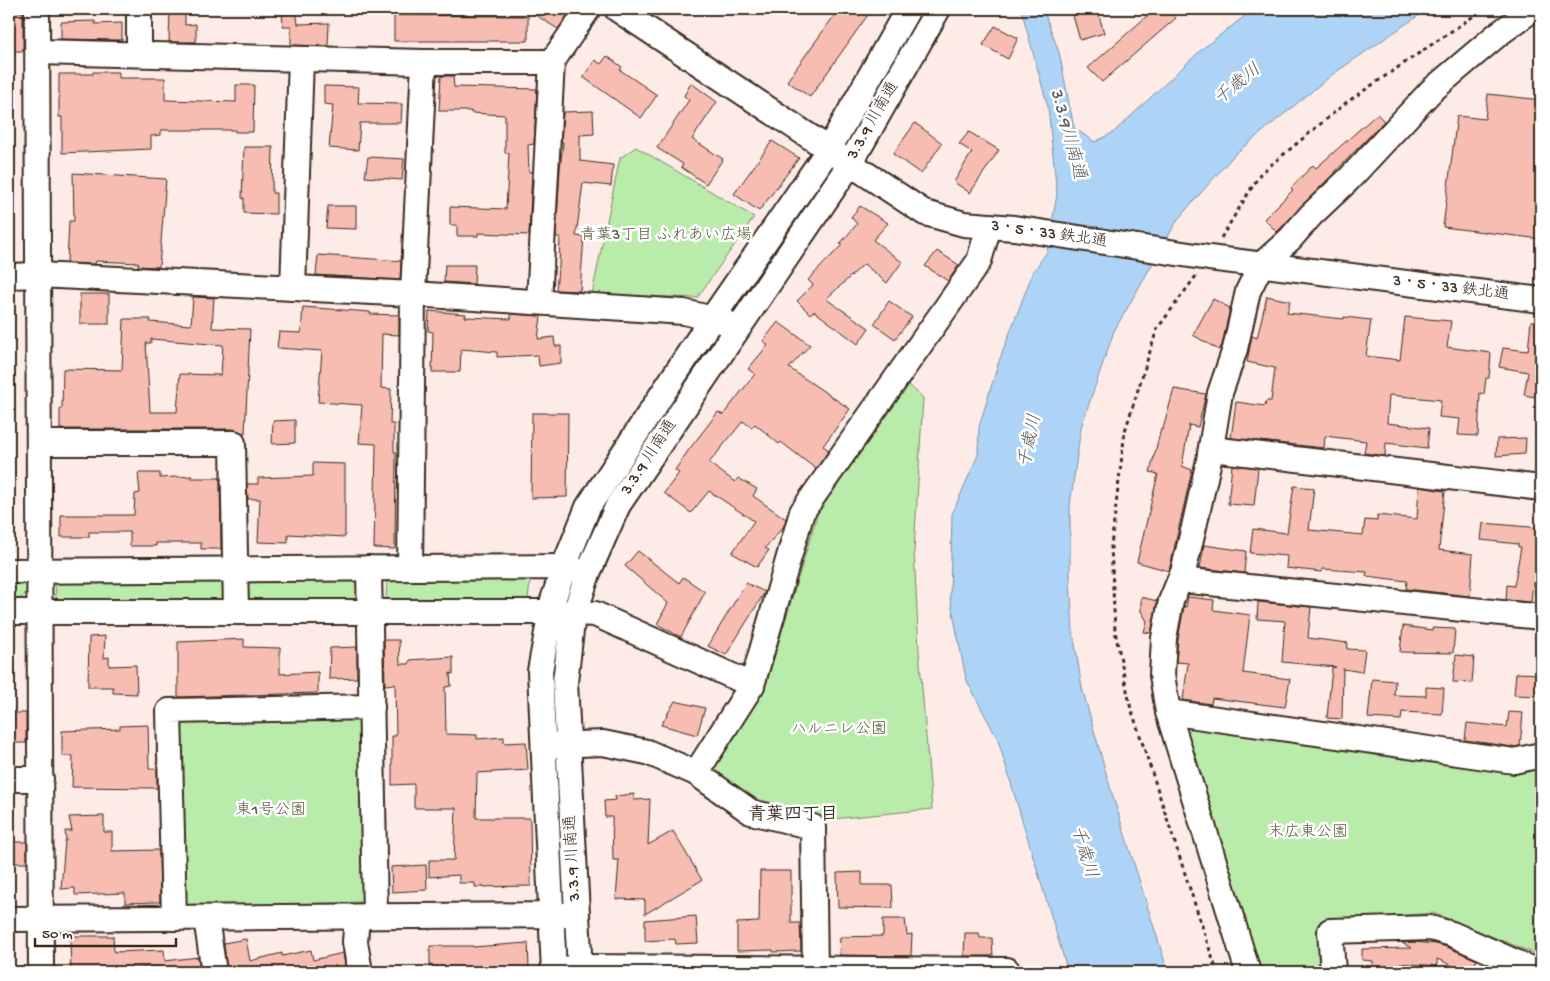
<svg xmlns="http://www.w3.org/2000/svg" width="1550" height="981" viewBox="0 0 1550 981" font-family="'Gochi Hand','Klee One',sans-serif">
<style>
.green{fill:#b9ebaa;stroke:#7a8a64}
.water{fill:#add4f7;stroke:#7f90a0}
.building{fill:#f8bdb2;stroke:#3b2a1e;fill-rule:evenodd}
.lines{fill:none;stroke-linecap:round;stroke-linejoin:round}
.minor-casing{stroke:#3b2a1e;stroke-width:28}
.path{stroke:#3b2a1e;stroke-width:3;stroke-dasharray:4 4;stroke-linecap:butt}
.minor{stroke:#fff;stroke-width:24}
.labels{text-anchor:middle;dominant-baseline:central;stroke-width:5;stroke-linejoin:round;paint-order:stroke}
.street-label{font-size:16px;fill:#3b2a1e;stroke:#fff}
.park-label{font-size:16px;fill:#5a5a41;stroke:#fff}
.water-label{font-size:18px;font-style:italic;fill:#5d5d5f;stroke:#fff}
.neighbourhood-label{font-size:18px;font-weight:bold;fill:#3b2a1e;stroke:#fff}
</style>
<rect width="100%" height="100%" fill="#fdebe8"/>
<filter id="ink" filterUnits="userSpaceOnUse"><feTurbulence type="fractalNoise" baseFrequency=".02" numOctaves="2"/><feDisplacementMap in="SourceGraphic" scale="10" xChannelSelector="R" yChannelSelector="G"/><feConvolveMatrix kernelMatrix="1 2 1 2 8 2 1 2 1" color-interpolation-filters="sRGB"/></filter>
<g filter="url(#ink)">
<!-- green -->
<g class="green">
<polygon points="636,147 754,217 697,298 592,294 620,158"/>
<polygon points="909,385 923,398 914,551 919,651 932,809 832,819 765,804 709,774 767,681 818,512"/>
<polygon points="531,575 528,599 386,601 387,579"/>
<polygon points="359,576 359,603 247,604 246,577"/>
<path d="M9 578 24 580 28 585C26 597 20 601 9 601Z"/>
<polygon points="223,578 223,601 56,601 55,579"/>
<polygon points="361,717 363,902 183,908 180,719"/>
<polygon points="1192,726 1541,764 1541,956 1433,913 1325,922 1318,956 1322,972 1257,972 1185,738"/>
</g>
<!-- water -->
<polygon class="water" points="1021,9 1043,9 1059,52 1074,128 1095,142 1114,132 1202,49 1254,9 1428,9 1333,74 1235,154 1178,219 1114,331 1081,427 1070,505 1070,579 1073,632 1082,688 1110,787 1168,972 1068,972 998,740 966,679 950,597 952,514 978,455 979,427 998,364 1033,272 1047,252 1057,194 1048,107"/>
<!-- building -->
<g class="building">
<polygon points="170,9 185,9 185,25 196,24 196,42 169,42"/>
<polygon points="282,9 296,9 298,24 329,23 328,46 291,45 291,26 283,26"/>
<polygon points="526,9 565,9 570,11 558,29"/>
<polygon points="839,9 872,9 810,97 787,81"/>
<polygon points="1071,9 1097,9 1104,33 1080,40"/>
<polygon points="1155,9 1168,9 1176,18 1102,82 1088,68"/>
<polygon points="9,11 23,12 23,51 9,51"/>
<polygon points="394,15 528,16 528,41 394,41"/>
<polygon points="95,21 95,24 122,23 122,40 61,39 61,22"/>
<polygon points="995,26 1018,38 1008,59 983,45"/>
<polygon points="607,56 622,67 620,70 657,95 641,118 583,77 595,60 601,64"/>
<polygon points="93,72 119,72 119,78 165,78 165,100 236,102 236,85 254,85 253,132 235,132 235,130 161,130 161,135 151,136 151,149 62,153 62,117 59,117 59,74 93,74"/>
<polygon points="441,76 453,76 454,87 537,89 534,144 528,145 529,172 532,172 529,235 478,233 478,236 457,236 457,225 450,225 450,207 506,209 509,153 505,153 505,115 471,113 471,111 439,111"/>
<polygon points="691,83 717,102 692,139 723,159 706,184 681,167 683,164 657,148 689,100 684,96"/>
<polygon points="324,86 359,87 358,103 402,104 401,123 360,123 358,150 329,148 333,105 324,104"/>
<polygon points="1488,94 1541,100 1541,239 1443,227 1457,116 1485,119"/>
<polygon points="593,111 594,134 580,135 580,161 613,165 611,186 583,183 576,236 584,237 580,291 556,290 558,268 559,268 560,237 556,237 560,169 563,142 561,142 563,112"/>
<polygon points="1377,114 1384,121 1277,232 1264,219 1293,190 1291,188 1313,165 1316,168"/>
<polygon points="915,123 942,143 921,174 893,154"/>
<polygon points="969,132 999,150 970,193 954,182 972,152 959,144"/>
<polygon points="772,141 799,158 759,211 734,194"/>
<polygon points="244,147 273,147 272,193 276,193 276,214 244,213 244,198 242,198"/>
<polygon points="368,157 404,159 402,180 365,177"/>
<polygon points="73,173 166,179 159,267 138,266 139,263 96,261 95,264 67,263 69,221 74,221"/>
<polygon points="328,206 356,206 356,229 326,228"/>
<polygon points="860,206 888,223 873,240 902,262 887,283 864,264 826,299 869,328 858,344 814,311 810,314 797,301 813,285 808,280 842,245 840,244 857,224 851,217"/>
<polygon points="937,251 959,265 948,281 925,266"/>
<polygon points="318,255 401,261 400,280 316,275"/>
<polygon points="445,265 475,265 474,284 444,282"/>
<rect x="80" y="294" width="29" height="30"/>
<polygon points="1267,296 1290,301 1287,313 1344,319 1344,317 1371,320 1366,356 1400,360 1405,317 1451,321 1447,347 1491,353 1489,378 1486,378 1484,394 1480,393 1478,436 1458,435 1460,419 1439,417 1441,400 1389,395 1387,423 1429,428 1427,448 1386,443 1385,456 1364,453 1366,441 1325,436 1324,448 1231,438 1236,402 1265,406 1266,401 1271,401 1275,368 1247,362 1252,336 1257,338"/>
<path d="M193 297 214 298 212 328 250 329 245 433 233 429H60V408H62L63 369 122 370 124 319H151L150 322 191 325ZM151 339 223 345 221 375 180 374 177 412H150L146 343H151Z"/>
<polygon points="1213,299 1230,308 1222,345 1219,350 1193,335"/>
<polygon points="889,301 912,317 895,339 874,324"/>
<polygon points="303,307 370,312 370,314 399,315 399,335 382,334 381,388 391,389 390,424 394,424 394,452 396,452 395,549 374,548 376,444 359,443 362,405 318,402 322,351 277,348 279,332 301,333"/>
<polygon points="429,311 466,314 465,317 511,319 511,314 541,316 538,339 554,337 555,346 561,346 561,363 539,366 538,355 497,357 497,352 461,349 460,372 432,372 433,332 428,331"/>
<polygon points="1531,321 1541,321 1541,398 1524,395 1528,372 1499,367 1503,348 1528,351"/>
<polygon points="778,322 810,345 789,368 850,409 823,446 829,450 816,469 781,442 779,444 755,424 752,428 743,421 709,463 735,482 738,478 757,489 753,496 786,519 784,526 765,548 769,550 757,567 732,553 754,521 709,491 691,513 664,493 679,473 675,470 688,451 718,412 723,415 755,374 748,369 768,345 763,341"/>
<polygon points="1174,389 1206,394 1198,427 1189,425 1182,466 1192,470 1169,571 1137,562 1158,474 1150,472 1161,429 1163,429"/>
<polygon points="532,413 568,413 567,497 531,498"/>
<polygon points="295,420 295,443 272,444 273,421"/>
<polygon points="1526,438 1525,454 1496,456 1497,439"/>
<polygon points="313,463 345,464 345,537 288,534 288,543 258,542 260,499 248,499 247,484 258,484 258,478 313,476"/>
<polygon points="1232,465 1258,468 1254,506 1228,504"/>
<polygon points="138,473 160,473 160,478 192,476 191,478 220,478 221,549 201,549 201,543 156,543 156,546 130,546 130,532 89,532 89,537 61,537 61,515 134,515 135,494 140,493"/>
<polygon points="1294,486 1314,488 1309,530 1363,535 1365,520 1377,521 1377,515 1417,519 1419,487 1445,491 1439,550 1473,554 1470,596 1406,589 1407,581 1366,576 1367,572 1322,569 1322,572 1286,568 1287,556 1250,553 1253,529 1287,533"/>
<polygon points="1483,523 1541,528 1541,584 1533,583 1531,602 1506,600 1507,585 1514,586 1521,547 1518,547 1518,544 1481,540"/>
<polygon points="1204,545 1246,551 1244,573 1200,568"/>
<polygon points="638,551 679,583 683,577 705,592 681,637 657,624 668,603 625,566"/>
<polygon points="746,583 765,592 726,655 708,646"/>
<polygon points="1141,597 1157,601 1151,633 1144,632 1147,621 1141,611"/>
<polygon points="1188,597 1214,600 1213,610 1250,615 1243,673 1290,679 1285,707 1212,698 1211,704 1183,700 1188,663 1176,662 1178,640 1184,606 1186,607"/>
<polygon points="1258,602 1311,607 1308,638 1348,643 1347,649 1365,650 1362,672 1343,669 1342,719 1327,718 1332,668 1336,667 1282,662 1285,621 1257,619"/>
<polygon points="1403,626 1432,630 1432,628 1455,629 1453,653 1400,652"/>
<polygon points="105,636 104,658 109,657 109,666 136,665 137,694 113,693 113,687 88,687 89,637"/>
<polygon points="244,639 244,647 280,648 280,674 318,672 318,693 178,697 178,642"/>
<polygon points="384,640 399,640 400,664 409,664 410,660 453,657 453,674 450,673 451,686 445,687 446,734 477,735 477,739 504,737 504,743 526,742 528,770 477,773 476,818 530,818 531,886 475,887 475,883 459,883 459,875 429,877 429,860 454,860 456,808 414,808 414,784 392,785 392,736 396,736 395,684 385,685"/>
<polygon points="357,647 357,678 329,679 330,648"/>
<polygon points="1456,655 1474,657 1472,683 1453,682"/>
<polygon points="1516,673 1541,674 1541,696 1514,695"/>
<polygon points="1372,679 1395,681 1394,695 1426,696 1426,687 1444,688 1442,714 1402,712 1401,720 1368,718"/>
<polygon points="675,701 705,708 697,735 661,725"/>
<polygon points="1509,712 1523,713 1520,746 1513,747 1465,740 1467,723 1507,727"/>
<rect x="9" y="713" width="17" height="30"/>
<polygon points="148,725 149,769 157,769 157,788 72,787 73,756 62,756 62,731 120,729 120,726"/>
<polygon points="634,794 634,800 650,799 648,845 673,831 702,880 645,914 645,900 616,899 619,860 613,860 612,817 605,817 604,801 616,800 615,796"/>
<polygon points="104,816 104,832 112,832 112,851 159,850 160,902 125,903 125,893 75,895 75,888 61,889 65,841 66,841 65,831 72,831 69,817"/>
<rect x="9" y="842" width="18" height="21"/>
<polygon points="426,865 427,890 392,892 391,867"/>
<polygon points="760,871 791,871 791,923 800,923 801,951 773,952 773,950 737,951 737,923 759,922"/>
<polygon points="862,872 862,885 892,885 893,908 838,907 837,873"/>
<polygon points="696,916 698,943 676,944 675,939 645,941 645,920"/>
<polygon points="883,919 905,919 907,935 912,934 911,956 839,955 840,937 883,936"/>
<polygon points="965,933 979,933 980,938 992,938 993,956 964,956"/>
<polygon points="70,936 113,936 114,952 164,950 165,961 198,957 200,972 153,972 153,967 114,969 114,972 71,972"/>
<polygon points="246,939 250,961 282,953 282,956 311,950 313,960 343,953 346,972 227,972 224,943"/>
<polygon points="1413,942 1436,944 1447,947 1477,960 1471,972 1467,972 1437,959 1437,966 1400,963 1400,970 1372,971 1373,961 1362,960 1362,949 1412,948 1402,943"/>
<polygon points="528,943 529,968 484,972 430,972 430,946 473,946 473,947"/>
</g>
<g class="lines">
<defs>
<g id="minor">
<polyline points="37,9 41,972"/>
<polyline points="139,9 139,54"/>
<polyline points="617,9 925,213 964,224 1014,228 1209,258 1541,300"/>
<polyline points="38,52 424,62 552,62"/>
<polyline points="9,276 38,275 413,294 684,312 726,322"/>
<polyline points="293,288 301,59"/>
<polyline points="539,302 552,62 588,9"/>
<polyline points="39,443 233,443 236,612"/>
<polyline points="1211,449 1541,488"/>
<polyline points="369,568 375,916"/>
<polyline points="410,568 413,294 424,62"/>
<polyline points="9,571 564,567 579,571"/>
<polyline points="1180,580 1541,617"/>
<polyline points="9,612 551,612 595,614 752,685"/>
<polyline points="1168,712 1514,761 1541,755"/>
<polyline points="553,745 603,743 647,752 696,773 751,812 813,827 815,972"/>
<polyline points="696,773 752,685 802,512 979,261 989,226"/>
<polyline points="9,779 41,779"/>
<polyline points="357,917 355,942 360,972"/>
<polyline points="174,918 169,711 372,707"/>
<polyline points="206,918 214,972"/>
<polyline points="9,919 565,915"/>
<polyline points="564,969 580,967 1007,970"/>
<polyline points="554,972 540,671 553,600 567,559 588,507 711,320 829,149 908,9"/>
<polyline points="580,972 565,682 572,622 588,573 618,505 850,164 938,9"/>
<polyline points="1248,972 1168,712 1162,675 1164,638 1171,601 1183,572 1194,527 1209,460 1220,393 1235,349 1248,291 1261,265 1290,239 1311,215 1349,179 1431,91 1497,35 1533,9"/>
<polyline points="1333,972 1330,931 1430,928 1452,934 1538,972"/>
</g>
</defs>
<!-- minor casing -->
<use href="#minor" class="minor-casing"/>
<!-- path -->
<g class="path">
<polyline points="1221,238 1260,174 1347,102 1484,9"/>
<polyline points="1196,276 1157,329 1125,431 1111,546 1115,631 1130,705 1217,972"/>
</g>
<!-- minor -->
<use href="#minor" class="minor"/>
</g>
</g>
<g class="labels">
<!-- street labels -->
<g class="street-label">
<text transform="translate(874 121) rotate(-60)">3.3.9 川南通</text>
<text transform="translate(1049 235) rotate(8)">3・5・33 鉄北通</text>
<text transform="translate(1451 289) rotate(7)">3・5・33 鉄北通</text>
<text transform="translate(650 458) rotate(-56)">3.3.9 川南通</text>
<text transform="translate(574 858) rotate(-93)">3.3.9 川南通</text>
</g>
<!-- park labels -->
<g class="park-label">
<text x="666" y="236">青葉3丁目 ふれあい広場</text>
<text x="839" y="730">ハルニレ公園</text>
<text x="271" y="811">東1号公園</text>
<text x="1308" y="833">末広東公園</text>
</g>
<!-- water labels -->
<g class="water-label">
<text transform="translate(1238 85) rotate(-39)">千歳川</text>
<text transform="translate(1067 134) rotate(75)">3.3.9川南通</text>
<text transform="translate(1031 441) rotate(-78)">千歳川</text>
<text transform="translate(1083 852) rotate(73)">千歳川</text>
</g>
<!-- neighbourhood labels -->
<g class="neighbourhood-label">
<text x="793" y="815">青葉四丁目</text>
</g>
</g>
<!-- margin -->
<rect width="1550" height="981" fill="none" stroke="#fff" stroke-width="30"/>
<rect x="15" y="15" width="1520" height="951" fill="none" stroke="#3b2a1e" stroke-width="2" filter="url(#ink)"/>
<!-- scale -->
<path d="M35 938v8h141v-8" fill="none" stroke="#3b2a1e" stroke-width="2.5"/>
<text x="42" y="938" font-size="15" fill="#3b2a1e" stroke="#ffffff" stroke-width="4" paint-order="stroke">50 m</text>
</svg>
